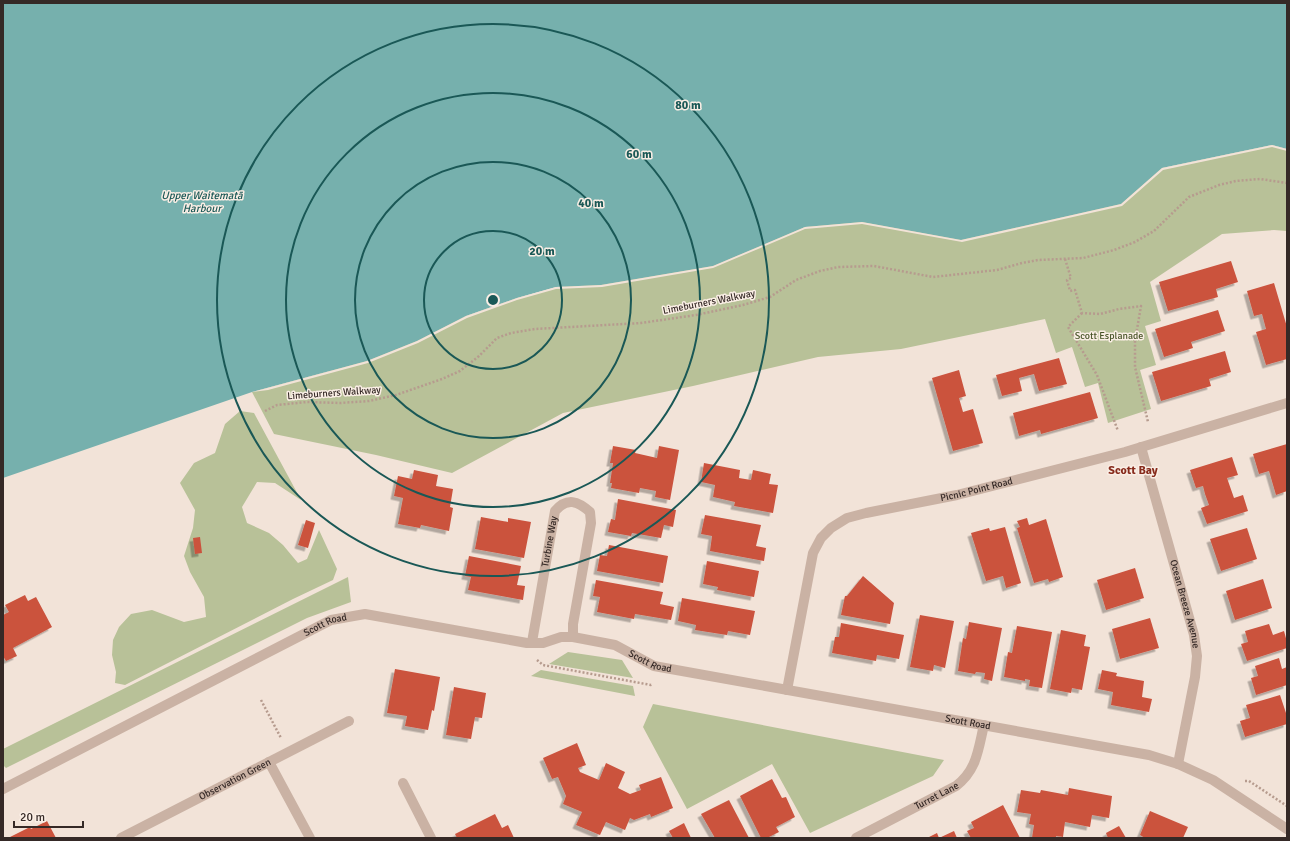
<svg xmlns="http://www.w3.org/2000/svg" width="1290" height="841" viewBox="0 0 1290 841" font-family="Signika,sans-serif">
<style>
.green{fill:#b8c198}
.water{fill:#76b0ad}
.pier{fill:#f2e3d8}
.building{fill:#cb523e;filter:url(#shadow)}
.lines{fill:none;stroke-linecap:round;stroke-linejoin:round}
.path{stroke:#b69b8e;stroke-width:2.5;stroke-dasharray:2 2;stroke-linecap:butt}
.minor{stroke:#cab2a4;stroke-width:10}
.ring{fill:none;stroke:#1a5856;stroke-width:2}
.labels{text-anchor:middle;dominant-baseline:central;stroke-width:3;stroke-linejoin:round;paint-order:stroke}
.street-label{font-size:10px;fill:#352926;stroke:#faeee5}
.park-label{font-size:10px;fill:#495529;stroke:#faeee5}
.water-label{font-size:11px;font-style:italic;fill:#1a5856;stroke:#faeee5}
.quarter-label{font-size:12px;font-weight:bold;fill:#872b1c;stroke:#faeee5}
.centre{fill:#1a5856;stroke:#faeee5;stroke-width:2}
.ring-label{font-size:12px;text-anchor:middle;font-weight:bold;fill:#1a5856;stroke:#faeee5;stroke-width:3;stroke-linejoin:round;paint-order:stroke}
</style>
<defs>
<filter id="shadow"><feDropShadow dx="-3.5" dy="3.5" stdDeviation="0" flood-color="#0004"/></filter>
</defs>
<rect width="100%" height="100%" fill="#f2e3d8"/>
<!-- green -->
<g class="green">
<polygon points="1272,145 1287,149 1287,231 1274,230 1222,234 1150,282 1161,321 1145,326 1156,365 1140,370 1151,409 1108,423 1098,383 1085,387 1072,347 1056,353 1045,319 901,349 818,357 693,386 563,413 452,473 376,455 274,434 252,392 329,371 466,316 517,298 805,227 1162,168"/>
<polygon points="240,411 254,413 301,500 275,483 257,482 242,507 247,523 269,533 283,545 298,563 307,559 319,530 337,569 333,580 293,599 125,685 115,683 116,672 112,655 113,640 119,627 131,614 152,610 184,622 206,617 204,597 190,572 184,556 193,528 195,510 180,483 194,463 215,453 225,424"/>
<polygon points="348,577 351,602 307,618 6,768 3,765 3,749"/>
<polygon points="568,652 622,660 633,678 549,664"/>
<polygon points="541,670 633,686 635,696 531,676"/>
<polygon points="653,704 944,760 933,776 810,833 772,764 687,809 643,727"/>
</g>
<!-- water -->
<polygon class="water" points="3,3 1287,3 1287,149 1272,145 1162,168 1121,204 961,240 862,222 805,227 713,266 601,285 556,287 517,298 466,316 417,341 367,361 252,392 3,478"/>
<!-- pier -->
<polygon class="pier" points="1272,145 1287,149 1287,151 1272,147 1163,170 1122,206 962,242 862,224 805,229 713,268 602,287 556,289 517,300 467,318 418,343 368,363 268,390 252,392 367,361 417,341 466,316 517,298 556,287 601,285 713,266 805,227 862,222 961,240 1121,204 1162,168"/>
<!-- building -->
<g class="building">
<polygon points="1231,261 1238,282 1216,289 1218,297 1168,311 1159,282"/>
<polygon points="1274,283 1287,327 1287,359 1266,365 1256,332 1266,329 1262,314 1254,316 1247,291"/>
<polygon points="1218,310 1225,331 1191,342 1193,348 1164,357 1155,329"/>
<polygon points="1225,351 1231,372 1209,379 1211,386 1161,401 1152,372"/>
<polygon points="1059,358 1067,384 1039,391 1034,374 1019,378 1022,391 1002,396 996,375"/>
<polygon points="959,370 966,396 959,398 963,412 973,409 983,443 953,451 932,378"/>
<polygon points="1090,392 1098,418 1041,434 1040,430 1019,436 1013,413"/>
<polygon points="1287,444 1287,491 1276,495 1269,471 1259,474 1253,454"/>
<polygon points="613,446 636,450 635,453 657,458 659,446 679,450 670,500 655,497 656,491 640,488 639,493 611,488 612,483 610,483 613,463 610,463"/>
<polygon points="1232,457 1238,475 1227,478 1234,498 1243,495 1248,511 1207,524 1201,508 1209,505 1205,494 1203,486 1196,488 1190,470"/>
<polygon points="704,463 740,470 739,478 751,480 753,470 771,474 769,484 778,485 773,513 734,506 735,502 713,497 715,485 701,482"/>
<polygon points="414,470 438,475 436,486 453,489 450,507 453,508 449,531 421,525 420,528 398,524 403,498 394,496 398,476 412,479"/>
<polygon points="618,499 676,510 673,527 664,525 661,538 632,533 631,536 608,532 611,519 615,520"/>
<polygon points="705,515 761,525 756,546 766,548 764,561 710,551 712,536 701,534"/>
<polygon points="481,517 508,522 508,518 531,522 524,558 475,549"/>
<polygon points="1027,518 1029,525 1046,519 1063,577 1049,582 1048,579 1034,583 1017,528 1020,527 1017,521"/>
<polygon points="306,520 315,523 308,548 298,545"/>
<polygon points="1005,527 1021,583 1006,588 1003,576 986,581 971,533 989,528 990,531"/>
<polygon points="1247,528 1257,559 1221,571 1210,539"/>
<polygon points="200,537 202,553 195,554 193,538"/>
<polygon points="609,545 668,556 663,583 597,571 600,555 607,556"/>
<polygon points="469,556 521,566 517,585 525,586 523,600 468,590 471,577 465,576"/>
<polygon points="707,561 759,571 754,597 717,590 718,587 703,584"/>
<polygon points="1135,568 1144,598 1106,610 1097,580"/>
<polygon points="863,576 894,603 890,624 841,615 845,596 847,596"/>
<polygon points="1263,579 1272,608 1235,620 1226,591"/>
<polygon points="596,580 663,592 660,604 674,607 671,620 635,614 634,619 597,612 600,597 593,596"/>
<polygon points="25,595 28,601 36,597 52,627 13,648 17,656 6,661 3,656 3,615 9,612 5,605"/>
<polygon points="682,598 755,611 750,635 728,631 727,635 695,630 696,625 678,621"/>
<polygon points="920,615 954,621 945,668 934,665 933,671 910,667"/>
<polygon points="1150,618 1159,648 1120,659 1112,629"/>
<polygon points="969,622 1002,628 992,681 984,679 985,673 976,672 975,674 958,671 963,638 966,639"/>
<polygon points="841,623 904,635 899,659 877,655 876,661 832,653 835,637 839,637"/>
<polygon points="1269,624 1273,635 1284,631 1287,642 1287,648 1247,661 1241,644 1248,642 1245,631"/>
<polygon points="1017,626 1052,632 1042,688 1029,686 1030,680 1025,679 1025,681 1004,677 1008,652 1012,653"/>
<polygon points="1061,630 1086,635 1084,646 1090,647 1082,690 1072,688 1071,693 1050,689"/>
<polygon points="1279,658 1282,669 1287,667 1287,685 1256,695 1251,678 1258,676 1255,666"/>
<polygon points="395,669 440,677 434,711 432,710 428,730 405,726 407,716 387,713"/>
<polygon points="1102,670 1117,673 1116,676 1144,681 1142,697 1152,699 1149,712 1111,705 1113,692 1098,689"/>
<polygon points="454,687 486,693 482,718 475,717 471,739 446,735"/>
<polygon points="1280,695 1287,716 1287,724 1245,737 1240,721 1250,718 1246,705"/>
<polygon points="577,743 586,765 578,768 580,772 599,780 606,763 625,772 618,788 630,794 641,790 639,785 661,777 673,808 651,817 650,814 634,820 630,818 625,830 606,822 600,835 576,825 582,812 563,804 566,796 558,777 552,779 543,758"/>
<polygon points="772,779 782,798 786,797 795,817 776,827 779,832 767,838 761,838 740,796"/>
<polygon points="1069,788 1112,796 1109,818 1092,815 1090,827 1065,822 1063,837 1056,836 1056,838 1032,838 1034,825 1029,824 1031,814 1017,812 1021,790 1040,793 1041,790 1068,795"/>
<polygon points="729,800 749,838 715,838 701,814"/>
<polygon points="1003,805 1020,838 971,838 967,831 974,828 971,822"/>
<polygon points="1150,811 1188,827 1183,838 1145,838 1140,835"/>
<polygon points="495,814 502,828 508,825 514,838 457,838 455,834"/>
<polygon points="47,821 56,838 8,838 30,827 31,829"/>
<polygon points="684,823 691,838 673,838 669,831"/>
<polygon points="1119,826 1126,838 1108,838 1106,833"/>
<polygon points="954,831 957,838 927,838 937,833 939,838"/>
</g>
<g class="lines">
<!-- path -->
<g class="path">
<polyline points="1065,259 1071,278 1067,280 1070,291 1075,290 1082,313 1100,314 1119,309 1141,306 1135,341 1135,367 1148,422"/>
<polyline points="1082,313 1068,327 1097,375 1118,431"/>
<polyline points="265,411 277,405 307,402 340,403 369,401 396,395 442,379 460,371 479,356 497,338 511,333 535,329 641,323 696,315 743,305 770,297 796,280 820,271 838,267 874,266 933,277 997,270 1022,263 1038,260 1083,258 1114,250 1135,242 1154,231 1189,197 1219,185 1236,181 1260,179 1287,183"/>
<polyline points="537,660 543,665 651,685 653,684"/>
<polyline points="261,700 281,738"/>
<polyline points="1245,781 1249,781 1287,806"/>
</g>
<!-- minor -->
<g class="minor">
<path id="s1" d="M1141 447 1194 635 1197 656 1195 677 1178 764"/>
<path id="s2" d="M532 642 555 511C567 497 578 501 590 512L591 523 573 624V637"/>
<path id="s3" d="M787 690 813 553 821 538 831 528 847 518 866 513 957 495 1125 452 1287 403"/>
<polyline points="269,762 310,838"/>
<polyline points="403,783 431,838"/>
<path id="s4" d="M3 789 331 620 365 614 527 643H543L561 637H573L615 645 654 666 1149 755 1178 764 1213 780 1287 829"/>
<path id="s5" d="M121 838 349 721"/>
<path id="s6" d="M856 838 956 786C977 770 978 750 984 725"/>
</g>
</g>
<!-- distance rings -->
<g class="ring">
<circle cx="493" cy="300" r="69"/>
<circle cx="493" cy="300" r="138"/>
<circle cx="493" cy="300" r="207"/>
<circle cx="493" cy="300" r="276"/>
</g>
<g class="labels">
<!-- street labels -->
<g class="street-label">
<text transform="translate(709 302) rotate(-11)">Limeburners Walkway</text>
<text transform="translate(334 393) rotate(-4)">Limeburners Walkway</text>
<text stroke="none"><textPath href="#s3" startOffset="322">Picnic Point Road</textPath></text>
<text stroke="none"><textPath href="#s2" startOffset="102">Turbine Way</textPath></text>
<text stroke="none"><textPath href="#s1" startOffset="163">Ocean Breeze Avenue</textPath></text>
<text stroke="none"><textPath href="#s4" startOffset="362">Scott Road</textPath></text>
<text stroke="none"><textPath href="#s4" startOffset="697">Scott Road</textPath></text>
<text stroke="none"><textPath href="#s4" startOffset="1021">Scott Road</textPath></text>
<text stroke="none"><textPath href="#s5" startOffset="128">Observation Green</textPath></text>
<text stroke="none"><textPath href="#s6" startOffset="91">Turret Lane</textPath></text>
</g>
<!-- park labels -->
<g class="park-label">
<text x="1109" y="336">Scott Esplanade</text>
</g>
<!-- water labels -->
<g class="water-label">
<text x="202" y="195">Upper Waitematā<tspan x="202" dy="13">Harbour</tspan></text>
</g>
<!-- quarter labels -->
<g class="quarter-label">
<text x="1133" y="470">Scott Bay</text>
</g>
</g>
<circle cx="493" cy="300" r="6" class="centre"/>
<g class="ring-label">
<text x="688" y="109">80 m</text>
<text x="639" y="158">60 m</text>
<text x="591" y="207">40 m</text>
<text x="542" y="255">20 m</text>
</g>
<!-- border -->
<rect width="1290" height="841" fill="none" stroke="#352926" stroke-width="8"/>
<!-- scale -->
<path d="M14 821v6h69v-6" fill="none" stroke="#352926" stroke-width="2"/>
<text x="20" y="821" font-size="12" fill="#352926" stroke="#faeee5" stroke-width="3" paint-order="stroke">20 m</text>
</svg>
